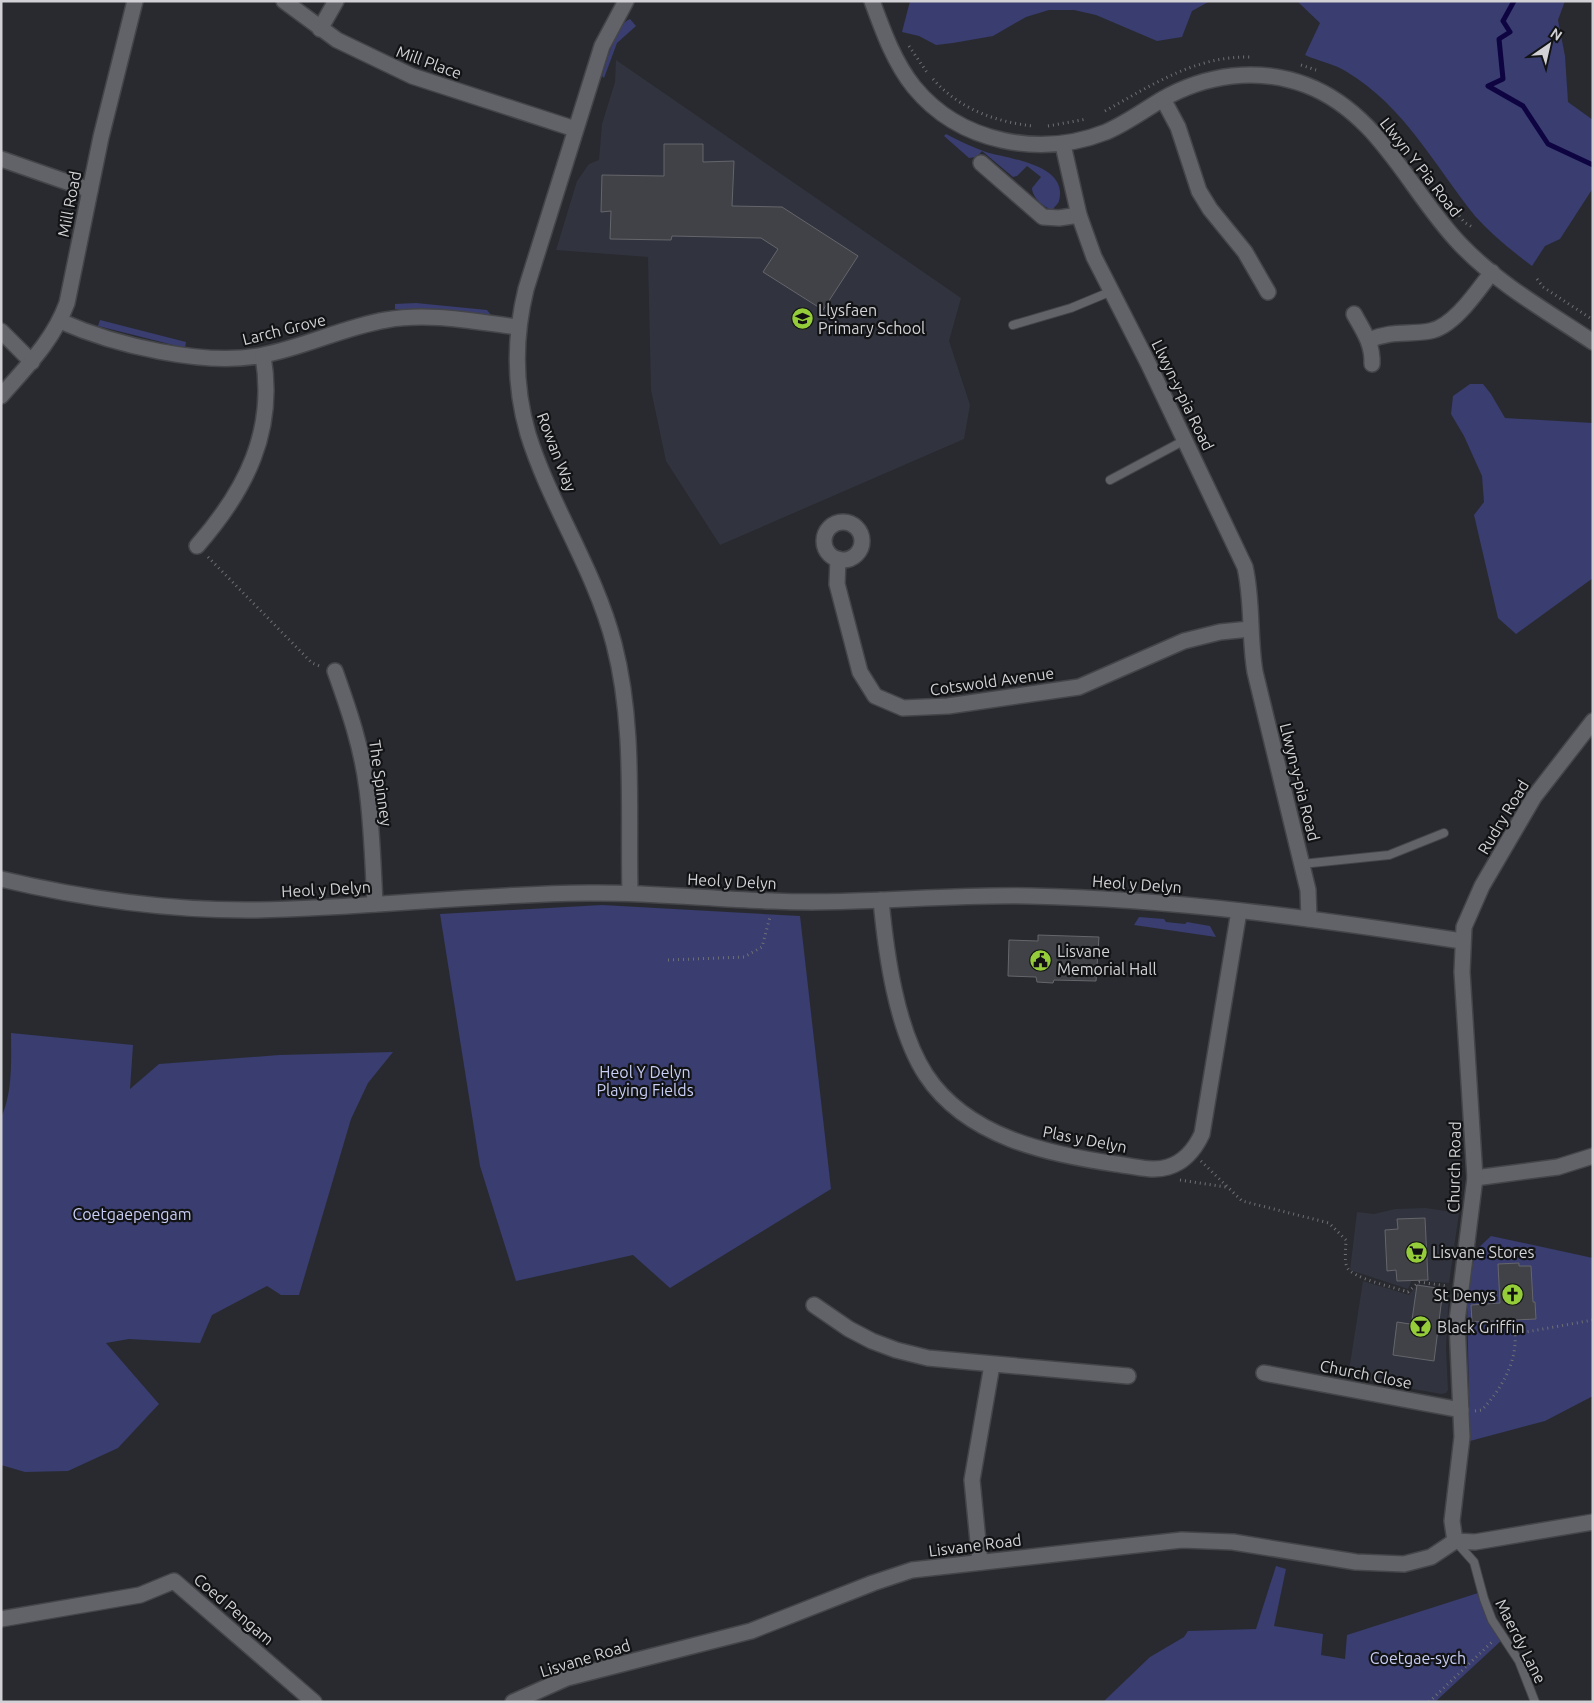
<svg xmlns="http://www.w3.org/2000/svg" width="1594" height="1703" viewBox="0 0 1594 1703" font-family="Ubuntu,sans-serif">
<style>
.built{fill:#31333e}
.green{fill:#393d6f}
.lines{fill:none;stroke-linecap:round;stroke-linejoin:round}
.stream{stroke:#0e0441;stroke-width:5}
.building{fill:#414247;stroke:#65666c}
.lane-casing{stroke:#444549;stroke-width:10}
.street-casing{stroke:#444549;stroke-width:18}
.secondary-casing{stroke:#444549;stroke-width:18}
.path{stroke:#6f7074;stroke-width:3;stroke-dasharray:1 4;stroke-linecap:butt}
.lane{stroke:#626369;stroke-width:8}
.street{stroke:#626369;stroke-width:15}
.secondary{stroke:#626369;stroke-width:15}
.labels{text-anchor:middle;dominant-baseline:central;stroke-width:4.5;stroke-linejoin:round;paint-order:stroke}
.street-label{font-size:16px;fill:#d2d2d6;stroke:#121315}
.poi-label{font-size:16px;fill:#d2d2d6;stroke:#121315;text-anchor:start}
.park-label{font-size:16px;fill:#c8cef5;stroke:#121315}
</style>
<rect width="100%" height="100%" fill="#292a2f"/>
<!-- built -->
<g class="built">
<polygon points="616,60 961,298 949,341 970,405 964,439 720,545 666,461 651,390 648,257 556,250 577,181 589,164 599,160 602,124 615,82"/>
<polygon points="1426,1208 1459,1213 1449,1283 1412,1280 1408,1289 1350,1270 1357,1212 1374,1214 1395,1209"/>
<polygon points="1363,1281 1409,1295 1418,1284 1449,1289 1446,1348 1448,1390 1446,1393 1441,1394 1348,1377"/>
</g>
<!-- green -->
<g class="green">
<polygon points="910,1 1210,1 1192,11 1182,37 1157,41 1096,15 1074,10 1049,10 1026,17 993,36 953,43 936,45 919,36 902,32"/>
<path d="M1297 1H1565L1558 20 1565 56 1568 102 1593 120V188L1560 239 1545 246 1532 266C1512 251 1492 235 1475 216 1435 166 1404 106 1347 72 1335 64 1318 61 1305 55L1320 23Z"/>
<path d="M630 19 636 26 617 43 604 78 602 76C606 63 617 23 630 19Z"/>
<path d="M946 134C959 141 972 147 986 152 1008 159 1069 164 1059 201 1058 205 1054 206 1053 210 1044 208 1032 197 1032 188L1041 177 1027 166 1017 176 1013 177 982 151 977 157 969 158 944 136Z"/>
<polygon points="416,303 487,310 491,315 432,309 395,309 395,304"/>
<polygon points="100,320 186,342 185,348 98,326"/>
<polygon points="1470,384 1483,384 1491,394 1505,418 1593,423 1593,578 1516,634 1498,618 1474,515 1484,502 1482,476 1464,436 1451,414 1453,396"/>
<polygon points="602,905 800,916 831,1189 670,1288 633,1255 516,1281 480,1166 440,914"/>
<polygon points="1139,917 1164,919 1166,922 1185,924 1187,922 1210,926 1216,937 1134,925"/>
<path d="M11 1033 133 1045 130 1089 159 1064 279 1055 393 1052 368 1083 351 1119 299 1295H281L267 1286 212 1315 200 1343 129 1339 106 1343 159 1404 118 1448 68 1471 25 1472 1 1465V1118C13 1091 11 1062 11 1033Z"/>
<polygon points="1491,1236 1593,1258 1593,1396 1545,1421 1470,1441 1467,1302 1475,1251"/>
<polygon points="1276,1566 1286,1569 1274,1626 1323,1634 1321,1655 1345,1659 1347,1635 1478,1593 1502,1640 1435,1702 1103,1702 1150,1657 1184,1637 1188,1631 1256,1629"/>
</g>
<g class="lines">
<!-- stream -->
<polyline class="stream" points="1514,1 1503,21 1510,32 1499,39 1503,79 1488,86 1523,106 1548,144 1593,165"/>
</g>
<!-- building -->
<g class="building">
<polygon points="664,144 703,144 703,162 734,161 732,206 782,207 858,256 823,310 763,272 778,249 761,238 672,236 671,240 610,239 611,211 601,212 602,175 664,176"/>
<polygon points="1038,935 1099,937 1096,981 1054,980 1053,983 1037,982 1036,977 1008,976 1009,940 1038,941"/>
<polygon points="1425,1218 1428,1280 1397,1281 1396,1270 1387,1271 1385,1230 1398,1229 1397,1219"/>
<polygon points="1519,1263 1519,1266 1531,1266 1533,1302 1535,1302 1536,1319 1472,1322 1471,1305 1500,1303 1498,1264"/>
<polygon points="1417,1285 1443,1289 1434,1361 1393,1355 1397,1322 1410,1324 1412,1320"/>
</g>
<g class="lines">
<defs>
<g id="lane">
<polyline points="1013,325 1071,308 1112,291"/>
<polyline points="1110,480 1185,440"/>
<polyline points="1302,864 1389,855 1444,833"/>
<polyline points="1457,1543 1474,1562 1484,1599 1492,1620 1519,1661 1535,1702"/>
</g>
<g id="street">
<polyline points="284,1 337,40 412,76 575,129"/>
<path d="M626 1 602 46 526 289C514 338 514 386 528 434 550 505 595 570 614 644 635 725 628 809 630 892"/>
<polyline points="320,29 336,1"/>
<polyline points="1163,99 1178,127 1199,191 1210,209 1245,252 1268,292"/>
<polyline points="1,159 90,190"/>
<polyline points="981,163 1043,217 1059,218 1079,215"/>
<path d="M1354 314C1363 330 1373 344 1372 364"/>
<path d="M60 321C114 345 205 367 263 355 305 347 344 327 386 320 430 312 475 322 518 327"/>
<polyline points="1,331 32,362"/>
<path d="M1369 340C1393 330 1407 335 1430 331 1454 327 1478 290 1492 272"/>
<path d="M1 396C27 366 53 341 67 303L101 137 135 1"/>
<circle cx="843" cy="541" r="19"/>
<path d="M197 546C246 490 276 431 263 356"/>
<polyline points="838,559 837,584 860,672 875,696 903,708 948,706 1079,687 1184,641 1220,632 1250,629"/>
<path d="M335 671C349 710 362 748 367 789 372 827 373 866 375 904"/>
<path d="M881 900C886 953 896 1029 926 1075 967 1137 1047 1154 1116 1164 1132 1166 1152 1172 1168 1167 1185 1162 1195 1149 1202 1134L1239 911"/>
<polyline points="1475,1178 1558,1167 1593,1156"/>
<polyline points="814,1305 849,1329 872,1341 896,1350 928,1358 1128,1376"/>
<polyline points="1264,1373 1461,1410"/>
<polyline points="980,1562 972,1480 992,1365"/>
<polyline points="1,1619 140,1595 174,1581 314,1702"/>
</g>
<g id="secondary">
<path d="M872 1C883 31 894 62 914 87 960 143 1040 158 1106 132 1125 124 1143 111 1161 100 1206 74 1258 67 1306 85 1380 113 1409 191 1460 244 1498 284 1548 312 1593 342"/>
<path d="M1063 145 1079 215 1094 257 1148 363 1245 567C1253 602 1249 637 1255 672L1308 890 1309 919"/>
<path d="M1 879C85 899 170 911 257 910 367 908 477 894 588 893 649 892 710 899 772 901 858 905 944 894 1030 896 1175 899 1319 919 1462 941"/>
<polyline points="1455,1541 1452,1521 1462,1437 1457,1321 1475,1178 1462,972 1464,927 1482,886 1534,797 1593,721"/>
<polyline points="1455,1541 1475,1542 1593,1522"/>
<polyline points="513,1702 567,1678 751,1631 873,1583 912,1570 1182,1540 1233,1542 1356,1562 1404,1564 1431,1557 1455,1541"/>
</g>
</defs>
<!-- lane casing -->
<use href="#lane" class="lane-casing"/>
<!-- street casing -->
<use href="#street" class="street-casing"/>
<!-- secondary casing -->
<use href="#secondary" class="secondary-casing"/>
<!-- path -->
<g class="path">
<polyline points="909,46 928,74"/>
<polyline points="1301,65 1316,70"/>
<path d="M933 79C959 109 996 122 1033 126"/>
<path d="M1105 111C1152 85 1195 56 1250 57"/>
<polyline points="1048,126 1087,119"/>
<polyline points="1444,196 1464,222 1472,227"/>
<polyline points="1537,279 1543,287 1593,320"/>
<polyline points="208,557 312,663 322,667"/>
<polyline points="668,960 744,957 762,947 770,917"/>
<path d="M1201 1161 1242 1201 1329 1223 1346 1240C1346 1248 1344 1260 1347 1267 1351 1278 1396 1288 1408 1292L1419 1282 1447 1286"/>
<polyline points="1180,1180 1226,1187"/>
<path d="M1475 1411 1482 1410C1501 1389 1517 1363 1515 1334L1593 1320"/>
<polyline points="1429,1702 1493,1641"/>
</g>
<!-- lane -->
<use href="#lane" class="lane"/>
<!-- street -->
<use href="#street" class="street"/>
<!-- secondary -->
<use href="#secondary" class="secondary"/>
</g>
<!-- icons -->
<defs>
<symbol id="school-disc" viewBox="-11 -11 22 22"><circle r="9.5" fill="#95cc3a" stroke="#121315"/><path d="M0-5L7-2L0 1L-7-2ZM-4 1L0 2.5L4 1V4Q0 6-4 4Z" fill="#111"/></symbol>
<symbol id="civic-disc" viewBox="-11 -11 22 22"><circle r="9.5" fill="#95cc3a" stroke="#121315"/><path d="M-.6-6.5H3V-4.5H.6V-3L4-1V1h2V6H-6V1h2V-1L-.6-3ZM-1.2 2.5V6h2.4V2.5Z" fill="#111"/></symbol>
<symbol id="supermarket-disc" viewBox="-11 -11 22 22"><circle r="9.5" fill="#95cc3a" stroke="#121315"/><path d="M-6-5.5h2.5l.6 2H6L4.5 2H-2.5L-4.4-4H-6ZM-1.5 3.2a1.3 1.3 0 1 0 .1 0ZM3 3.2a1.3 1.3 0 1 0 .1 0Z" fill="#111"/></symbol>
<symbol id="church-disc" viewBox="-11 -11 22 22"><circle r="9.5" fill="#95cc3a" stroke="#121315"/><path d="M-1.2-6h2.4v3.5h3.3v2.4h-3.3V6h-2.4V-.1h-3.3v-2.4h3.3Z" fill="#111"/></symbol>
<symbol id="bar-disc" viewBox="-11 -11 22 22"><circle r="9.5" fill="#95cc3a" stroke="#121315"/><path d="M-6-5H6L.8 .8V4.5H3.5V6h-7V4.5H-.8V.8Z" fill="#111"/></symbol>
</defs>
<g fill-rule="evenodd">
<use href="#school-disc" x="790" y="306" width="25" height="25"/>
<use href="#civic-disc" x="1028" y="948" width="25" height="25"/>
<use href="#supermarket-disc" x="1404" y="1240" width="25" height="25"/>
<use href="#church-disc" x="1500" y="1282" width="25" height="25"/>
<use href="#bar-disc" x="1408" y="1314" width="25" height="25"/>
</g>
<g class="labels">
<!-- street labels -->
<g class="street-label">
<text transform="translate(429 62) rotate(20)">Mill Place</text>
<text transform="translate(1421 167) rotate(52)">Llwyn Y Pia Road</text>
<text transform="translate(69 204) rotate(-79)">Mill Road</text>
<text transform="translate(284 329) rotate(-14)">Larch Grove</text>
<text transform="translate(1183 395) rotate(64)">Llwyn-y-pia Road</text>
<text transform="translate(557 452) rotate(69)">Rowan Way</text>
<text transform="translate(992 681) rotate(-8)">Cotswold Avenue</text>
<text transform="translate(1300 782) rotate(76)">Llwyn-y-pia Road</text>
<text transform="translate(381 783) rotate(82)">The Spinney</text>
<text transform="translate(1503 817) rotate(-59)">Rudry Road</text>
<text transform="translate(732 881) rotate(3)">Heol y Delyn</text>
<text transform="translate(1137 884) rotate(4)">Heol y Delyn</text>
<text transform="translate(326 889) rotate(-3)">Heol y Delyn</text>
<text transform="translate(1085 1139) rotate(11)">Plas y Delyn</text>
<text transform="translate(1454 1167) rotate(-89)">Church Road</text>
<text transform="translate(1366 1374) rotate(11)">Church Close</text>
<text transform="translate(975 1545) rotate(-7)">Lisvane Road</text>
<text transform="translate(234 1609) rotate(41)">Coed Pengam</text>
<text transform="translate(1521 1641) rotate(63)">Maerdy Lane</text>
<text transform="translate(585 1658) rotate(-17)">Lisvane Road</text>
</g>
<!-- poi labels -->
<g class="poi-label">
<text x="818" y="310">Llysfaen<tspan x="818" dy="18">Primary School</tspan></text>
<text x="1057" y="951">Lisvane<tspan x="1057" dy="18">Memorial Hall</tspan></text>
<text x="1432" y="1252">Lisvane Stores</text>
<text x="1496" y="1295" text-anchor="end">St Denys</text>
<text x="1437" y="1327">Black Griffin</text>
</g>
<!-- park labels -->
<g class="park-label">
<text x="645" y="1072">Heol Y Delyn<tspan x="645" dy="18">Playing Fields</tspan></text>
<text x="132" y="1214">Coetgaepengam</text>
<text x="1418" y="1658">Coetgae-sych</text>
</g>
</g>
<!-- border -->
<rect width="1594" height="1703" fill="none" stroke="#d2d2d6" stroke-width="5"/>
<!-- north arrow -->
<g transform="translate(1549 45) rotate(34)" stroke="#121315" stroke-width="4" paint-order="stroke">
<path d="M0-4L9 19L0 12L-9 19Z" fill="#d2d2d6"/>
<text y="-8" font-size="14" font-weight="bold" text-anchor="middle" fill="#d2d2d6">N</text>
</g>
</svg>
